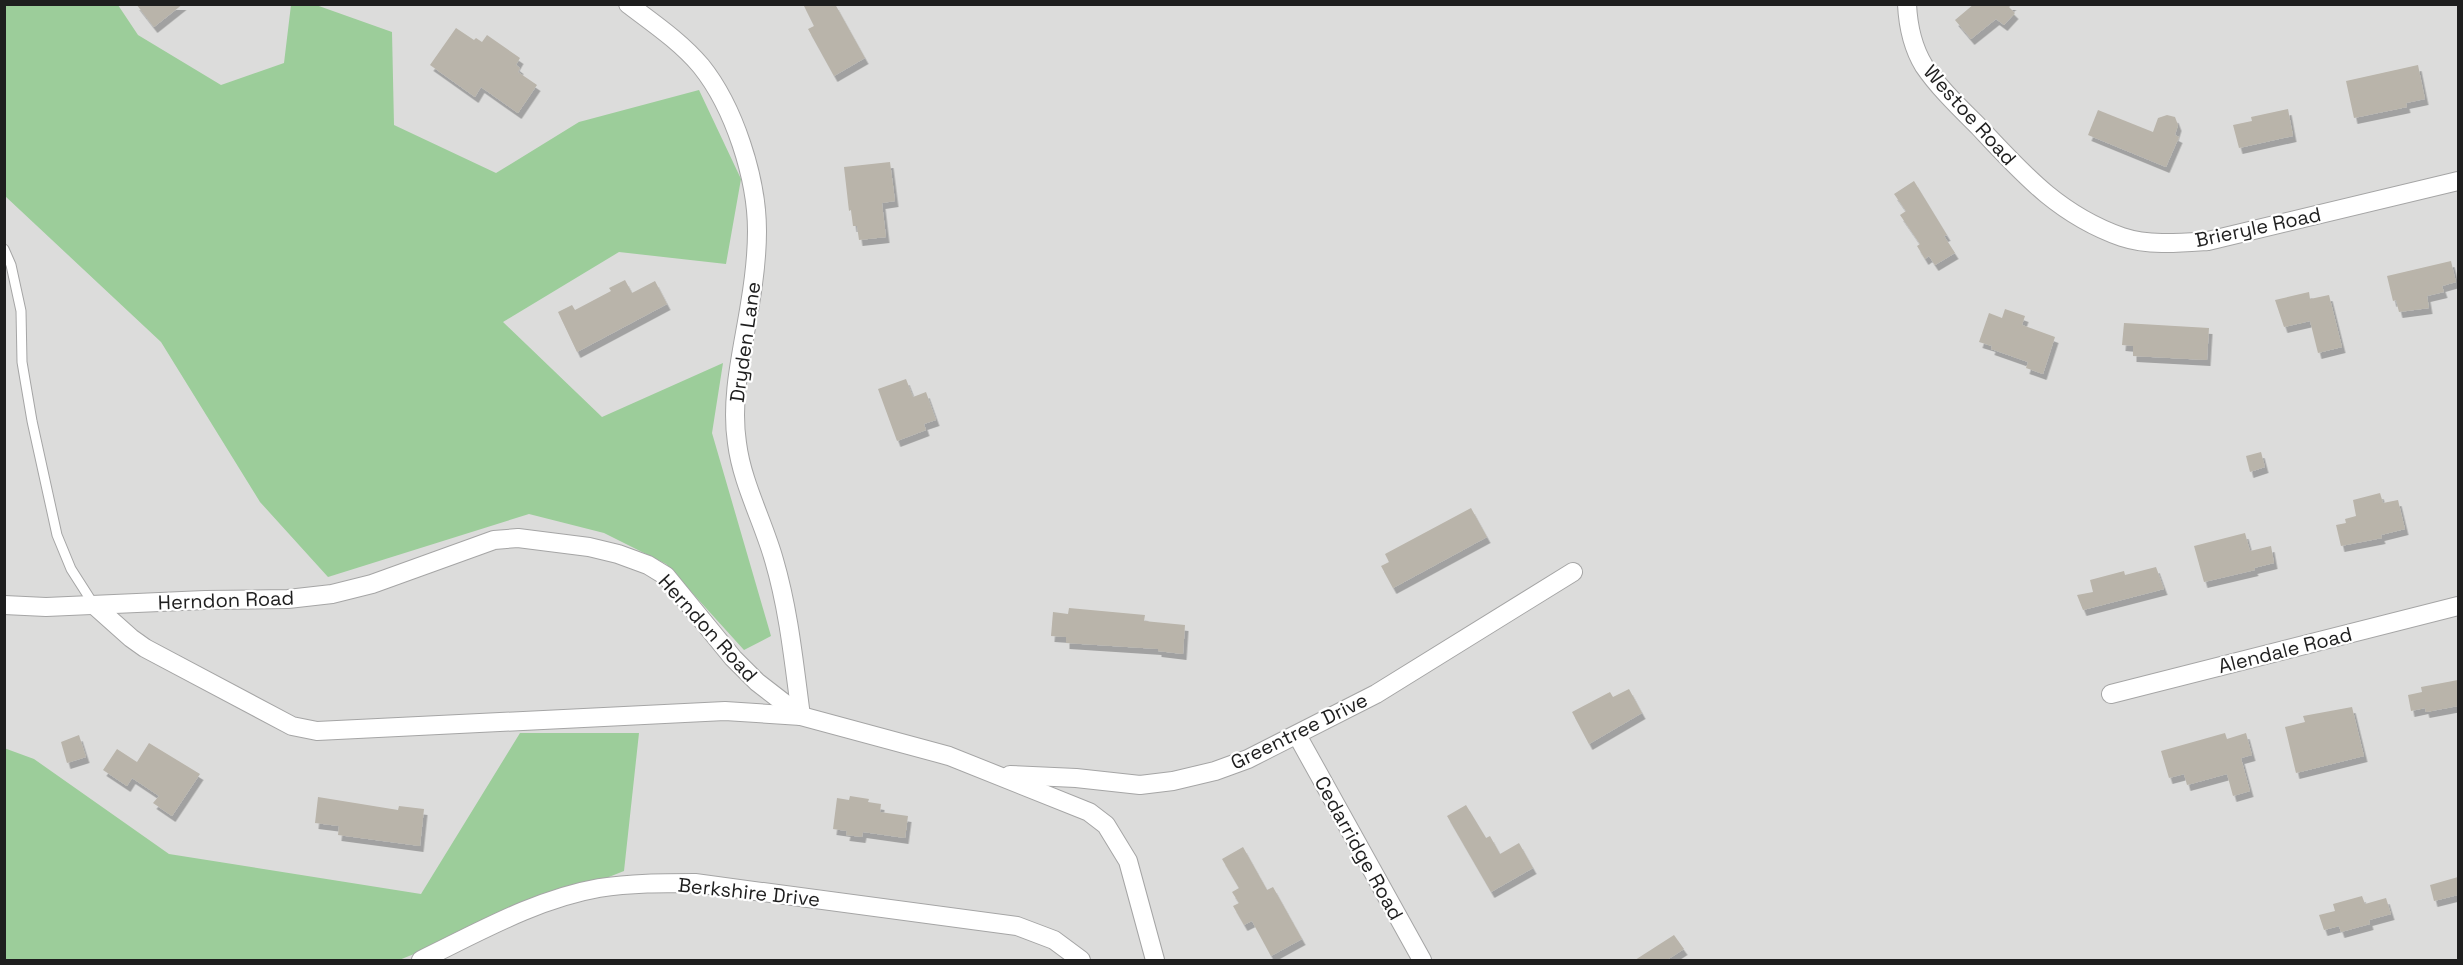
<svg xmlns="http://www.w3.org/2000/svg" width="2463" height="965" viewBox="0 0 2463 965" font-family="'Space Grotesk',sans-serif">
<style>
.residential{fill:#dcdcdb}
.forest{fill:#9ccd9a}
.building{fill:#b9b4aa;filter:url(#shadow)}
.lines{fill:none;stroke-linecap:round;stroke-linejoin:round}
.lane-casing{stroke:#a5a5a5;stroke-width:11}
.street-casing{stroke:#a5a5a5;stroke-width:20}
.lane{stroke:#fff;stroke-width:9}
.street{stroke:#fff;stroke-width:18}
.labels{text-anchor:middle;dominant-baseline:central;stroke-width:4.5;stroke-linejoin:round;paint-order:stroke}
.street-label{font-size:20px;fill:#1e1e1e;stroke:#fff}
</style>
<defs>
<filter id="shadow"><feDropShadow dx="3.5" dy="6" stdDeviation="0" flood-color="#0004"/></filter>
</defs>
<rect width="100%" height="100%" fill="#efeee5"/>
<!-- residential -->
<rect class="residential" x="5" y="5" width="2453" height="955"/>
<!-- forest -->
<g class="forest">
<polygon points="4,5 118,5 138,35 221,85 284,63 291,5 316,5 392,32 394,125 496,173 579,122 699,90 741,179 726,264 619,252 503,322 602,417 723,363 712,433 771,636 744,650 666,564 604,533 529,514 328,577 260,502 161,342 5,196"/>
<polygon points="520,733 639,733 624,871 399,960 5,960 4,748 34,759 169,854 421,894"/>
</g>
<!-- building -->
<g class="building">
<polygon points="136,4 183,4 154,27"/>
<polygon points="803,4 835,4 865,58 834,76 808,29 814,26"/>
<polygon points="1974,4 2013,4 2009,7 2015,13 2004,25 1996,19 1971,39 1955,20"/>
<polygon points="456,28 474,40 476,38 482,42 487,35 520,58 516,65 520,68 518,72 537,85 518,113 481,87 475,97 430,65"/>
<polygon points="2418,65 2425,99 2406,103 2407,107 2354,118 2346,81"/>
<polygon points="2288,109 2293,136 2239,148 2233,125 2252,121 2251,117"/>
<polygon points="2098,110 2153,132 2158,118 2167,115 2175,117 2178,125 2175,135 2179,137 2166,167 2088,135"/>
<polygon points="890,162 895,201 882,203 886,237 859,240 857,226 853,226 851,210 849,211 844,167"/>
<polygon points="1914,181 1947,235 1944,236 1955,253 1935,265 1929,256 1925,259 1917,246 1920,244 1900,215 1906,211 1894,194"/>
<polygon points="2451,261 2456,282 2442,286 2444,292 2427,296 2429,308 2399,312 2396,300 2393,301 2387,276"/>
<polygon points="625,280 632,293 655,281 667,304 577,352 558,312 572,305 575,310 611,291 609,288"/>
<polygon points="2309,292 2310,299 2329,295 2342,347 2318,353 2310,321 2284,327 2275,300"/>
<polygon points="2005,309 2025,316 2022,325 2055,337 2043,374 2026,368 2028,362 1991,349 1992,346 1979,342 1989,313 2002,318"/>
<polygon points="2124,323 2209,328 2207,360 2133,356 2133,346 2122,345"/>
<polygon points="906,379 913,397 926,392 936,420 924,424 926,430 897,441 878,389"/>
<polygon points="2261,452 2265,467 2250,472 2246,456"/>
<polygon points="2380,493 2383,503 2398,500 2405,529 2381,535 2382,538 2341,546 2336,525 2346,523 2345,519 2356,516 2353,500"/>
<polygon points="1471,508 1487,537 1393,588 1381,566 1389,562 1385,554"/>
<polygon points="2245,533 2250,551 2271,546 2274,563 2254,568 2255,570 2204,582 2194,546"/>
<polygon points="2156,567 2164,589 2083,610 2077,595 2093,592 2090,580 2124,571 2125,575"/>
<polygon points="1069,608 1145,615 1144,621 1185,625 1183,654 1158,651 1158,649 1066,643 1066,637 1051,636 1053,612 1068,614"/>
<polygon points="2458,680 2458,706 2426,712 2425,708 2411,711 2408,695 2422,692 2421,687"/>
<polygon points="1629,689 1642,713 1589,744 1572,712 1610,692 1613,697"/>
<polygon points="2352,707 2364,756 2296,773 2285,727 2305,722 2303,716"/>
<polygon points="2225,733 2227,739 2246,733 2252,755 2241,758 2250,791 2233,796 2227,774 2187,785 2184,774 2169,778 2161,751"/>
<polygon points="79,735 86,757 67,763 61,742"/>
<polygon points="149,743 200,774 172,816 153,803 159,796 132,778 127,786 103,770 117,749 137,762"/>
<polygon points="850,796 869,799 868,802 881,804 880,812 908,816 905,838 863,832 862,837 846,835 847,831 833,829 837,798 849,800"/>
<polygon points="318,797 398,810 399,806 424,809 420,846 338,835 339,826 315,823"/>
<polygon points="1466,805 1486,838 1490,836 1500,854 1519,843 1533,868 1491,892 1447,816"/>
<polygon points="1243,847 1267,890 1273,887 1302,939 1271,956 1252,921 1244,925 1233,906 1239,903 1232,892 1239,888 1222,859"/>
<polygon points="2458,877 2458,895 2434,901 2430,885"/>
<polygon points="2362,896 2365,904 2386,898 2391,914 2369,920 2370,924 2341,932 2339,926 2324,930 2319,915 2335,911 2333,904"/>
<polygon points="1674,935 1684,949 1667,960 1635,960"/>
</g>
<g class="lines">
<defs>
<polyline id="lane" points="4,249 11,265 21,311 22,362 32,421 57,535 71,569 94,605"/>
<g id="street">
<path d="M1907 4C1908 25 1913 48 1924 66 1939 88 1960 108 1979 127 2023 174 2059 215 2122 237 2149 246 2180 243 2208 241L2458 181"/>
<polyline points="4,605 46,607 205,600 288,599 332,594 372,584 494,540 518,538 589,547 618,554 648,565 666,576 733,658 757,682 801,716 949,756 1089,812 1106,825 1128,861 1155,960"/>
<path d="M94 605 131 638 145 648 292 726 317 731 725 711 801 716C794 664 789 611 774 560 763 521 742 483 737 443 730 397 743 349 750 304 754 280 757 256 757 231 757 178 734 107 701 66 681 42 653 23 628 4"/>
<polyline points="2111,694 2458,606"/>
<polyline points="1297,735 1422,960"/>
<polyline points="1010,775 1076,778 1140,785 1173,781 1215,771 1248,759 1376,694 1573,572"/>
<path d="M421 960C477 933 536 899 599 888 631 883 663 883 695 883L1017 926 1054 940 1081 960"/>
</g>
</defs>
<!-- lane casing -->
<use href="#lane" class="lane-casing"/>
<!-- street casing -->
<use href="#street" class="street-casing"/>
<!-- lane -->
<use href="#lane" class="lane"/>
<!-- street -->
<use href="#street" class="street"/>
</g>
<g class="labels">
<!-- street labels -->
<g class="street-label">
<text transform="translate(1970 115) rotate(48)">Westoe Road</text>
<text transform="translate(2258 227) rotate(-12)">Brieryle Road</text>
<text transform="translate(745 342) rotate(-82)">Dryden Lane</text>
<text transform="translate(226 600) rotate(-2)">Herndon Road</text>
<text transform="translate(708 628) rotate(48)">Herndon Road</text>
<text transform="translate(2285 650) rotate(-14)">Alendale Road</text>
<text transform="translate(1299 731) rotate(-26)">Greentree Drive</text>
<text transform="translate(1359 848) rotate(61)">Cedarridge Road</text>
<text transform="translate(749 892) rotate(6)">Berkshire Drive</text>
</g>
</g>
<!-- border -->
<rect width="2463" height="965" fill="none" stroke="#1e1e1e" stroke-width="12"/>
</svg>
